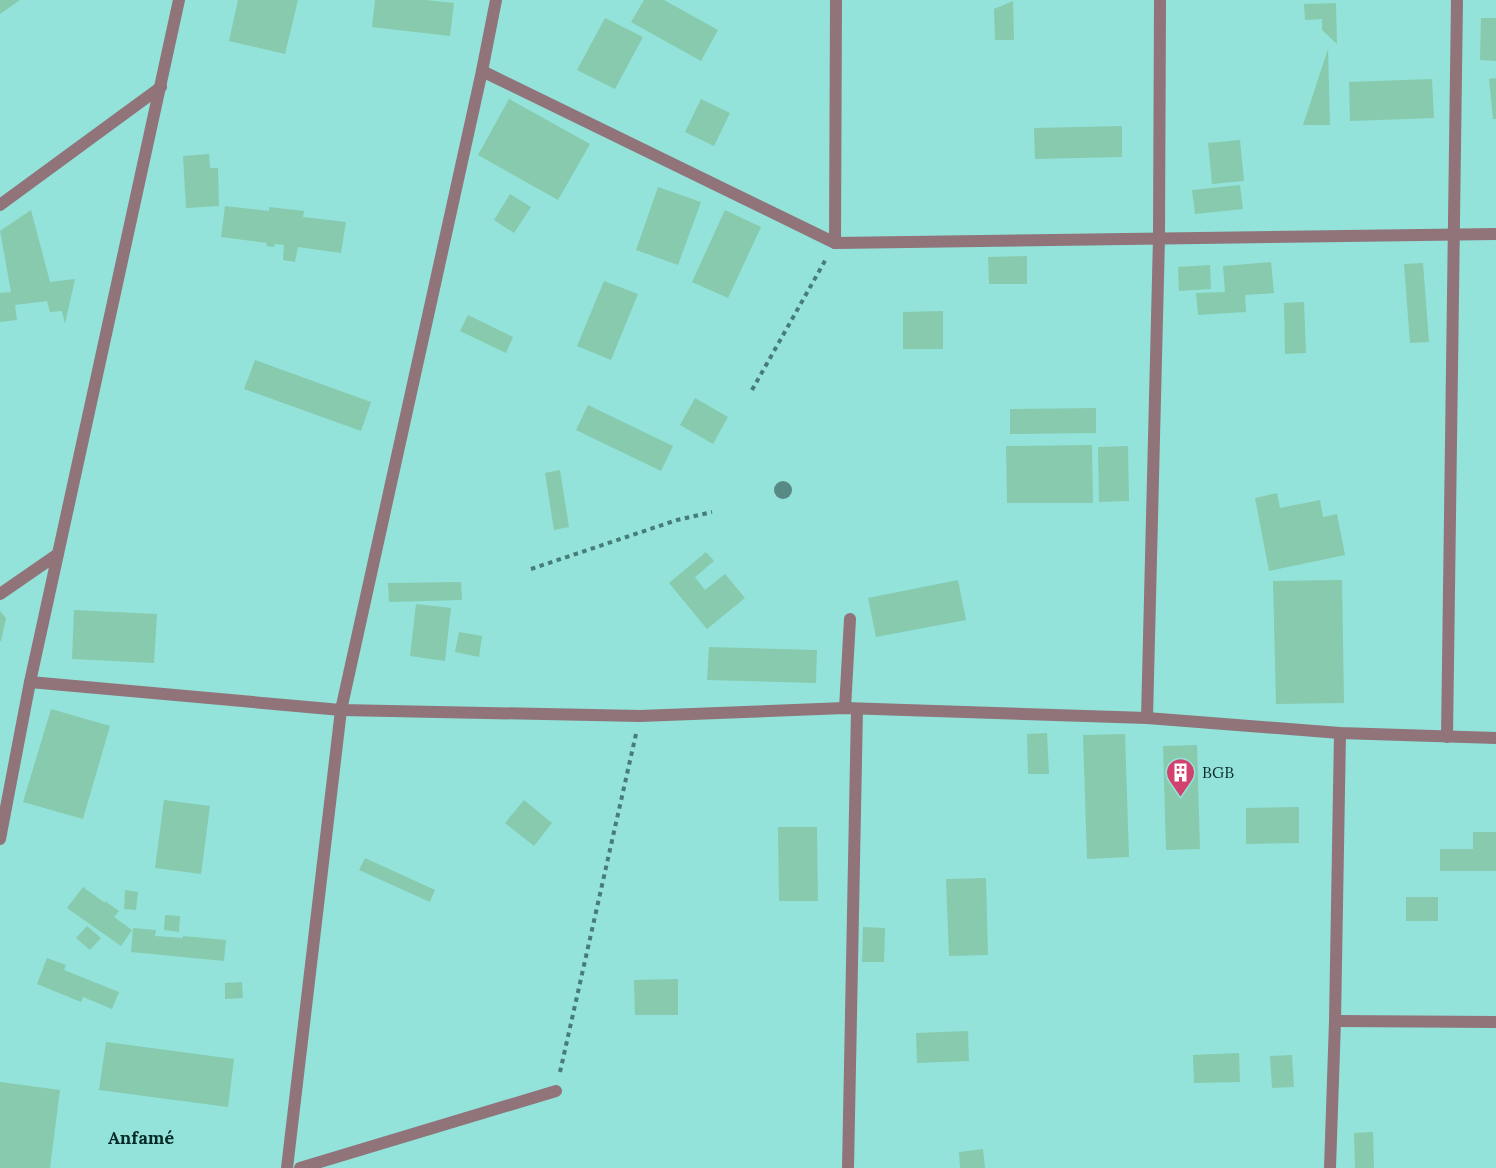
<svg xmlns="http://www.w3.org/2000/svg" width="1496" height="1168" viewBox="0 0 1496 1168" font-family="Lora,serif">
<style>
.building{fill:#87caae}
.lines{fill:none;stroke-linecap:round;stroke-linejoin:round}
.path{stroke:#467d78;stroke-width:4;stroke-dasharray:4.5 4.5;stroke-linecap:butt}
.street{stroke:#907479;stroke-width:12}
.tree{fill:#588a85}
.labels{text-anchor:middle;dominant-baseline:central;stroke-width:5;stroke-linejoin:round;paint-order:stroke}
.poi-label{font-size:16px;fill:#072a27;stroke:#93e3da;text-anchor:start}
.neighbourhood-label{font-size:18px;font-weight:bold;fill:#072a27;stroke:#93e3da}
</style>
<rect width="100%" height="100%" fill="#93e3da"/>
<!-- building -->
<g class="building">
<polygon points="0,0 20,0 0,14"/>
<polygon points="238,0 298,0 285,54 229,41"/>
<polygon points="375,0 426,0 454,3 450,36 372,27"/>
<polygon points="644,0 664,0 718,30 701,61 631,22"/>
<polygon points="1013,1 1014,40 995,40 994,9"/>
<polygon points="1336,3 1337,44 1322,30 1322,19 1305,20 1304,4"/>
<polygon points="605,18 643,37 615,89 577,70"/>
<polygon points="1481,18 1496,18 1496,61 1480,60"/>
<polygon points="1328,49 1330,125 1303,125"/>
<polygon points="1496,78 1496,119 1493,119 1489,79"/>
<polygon points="1432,79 1434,118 1350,121 1349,82"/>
<polygon points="509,99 590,144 558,200 478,155"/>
<polygon points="701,99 730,113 714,146 685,132"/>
<polygon points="1122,126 1122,157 1035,159 1034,128"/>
<polygon points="1240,140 1244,181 1212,184 1208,143"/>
<polygon points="209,154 210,168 218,168 219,206 186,208 183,156"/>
<polygon points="1240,185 1243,209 1195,214 1192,190"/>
<polygon points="658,187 701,202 678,265 636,250"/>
<polygon points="510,194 531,207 514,233 494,220"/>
<polygon points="225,206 269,211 269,207 304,211 303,217 346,222 341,253 298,247 295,262 283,260 284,245 275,244 274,247 266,246 267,243 221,237"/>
<polygon points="31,210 50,282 75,279 65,324 62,311 50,312 47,301 15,305 17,320 0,322 0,293 11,292 0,231"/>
<polygon points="725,210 761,227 728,298 692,282"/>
<polygon points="1027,256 1027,284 989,284 988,257"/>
<polygon points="1271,262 1274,293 1245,295 1246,312 1198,315 1196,293 1225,292 1223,266"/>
<polygon points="1423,263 1429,342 1410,343 1404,264"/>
<polygon points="1210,265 1211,289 1179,291 1178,267"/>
<polygon points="604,281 638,294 611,360 577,346"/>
<polygon points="1304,302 1306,353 1285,354 1284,303"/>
<polygon points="943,311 943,349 903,349 903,312"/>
<polygon points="468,315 513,337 506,353 460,331"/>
<polygon points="255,360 371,402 361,431 244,389"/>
<polygon points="695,398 728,417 713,444 680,425"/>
<polygon points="588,405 673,446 661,471 576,430"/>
<polygon points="1096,408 1096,433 1010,434 1010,409"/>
<polygon points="1092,445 1093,503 1007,503 1006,446"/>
<polygon points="1128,446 1129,501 1099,502 1098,447"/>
<polygon points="560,470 569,527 554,530 545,473"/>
<polygon points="1277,493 1280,508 1320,500 1323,517 1337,514 1345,555 1269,571 1255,498"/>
<polygon points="706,552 714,561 695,577 705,590 725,574 745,598 707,629 669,583"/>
<polygon points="958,580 966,620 876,637 868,598"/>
<polygon points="1342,580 1344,703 1276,704 1273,581"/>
<polygon points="461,582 462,600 389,602 388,583"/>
<polygon points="416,604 451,608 445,661 410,656"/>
<polygon points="74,610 157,614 154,663 72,659"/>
<polygon points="0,611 6,618 1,641 0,641"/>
<polygon points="459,632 482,636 479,657 455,652"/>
<polygon points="709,647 817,650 816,683 707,680"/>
<polygon points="51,709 110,726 83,819 23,802"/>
<polygon points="1047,733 1049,774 1028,774 1027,734"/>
<polygon points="1125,734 1129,857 1087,859 1083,735"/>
<polygon points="1197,745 1200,849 1166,850 1163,746"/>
<polygon points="164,800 210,806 201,874 155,868"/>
<polygon points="524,800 552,823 534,846 505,823"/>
<polygon points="1299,807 1299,843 1246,844 1246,808"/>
<polygon points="778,827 817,827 818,901 779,901"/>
<polygon points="1473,832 1496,832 1496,871 1440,871 1440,849 1473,849"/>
<polygon points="365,858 435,890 430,902 359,870"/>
<polygon points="986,878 988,955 949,956 946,879"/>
<polygon points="83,887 105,903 105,901 119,911 114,917 132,930 121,946 67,908"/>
<polygon points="125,890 138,892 136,910 124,909"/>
<rect x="1406" y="897" width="32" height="24"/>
<polygon points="165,915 180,916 179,932 164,930"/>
<polygon points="87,926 101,938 90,950 76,938"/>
<polygon points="863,927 885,928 884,962 862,962"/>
<polygon points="133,928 156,930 155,936 183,938 183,936 226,940 224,961 131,952"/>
<polygon points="47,958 66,965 64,970 119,992 112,1009 83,997 81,1002 37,984"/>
<polygon points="678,979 678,1015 635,1015 634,980"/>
<polygon points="242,982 243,998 225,999 225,983"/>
<polygon points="968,1031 969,1061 917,1063 916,1033"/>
<polygon points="106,1042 234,1059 228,1107 99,1090"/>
<polygon points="1239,1053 1240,1082 1194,1083 1193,1055"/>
<polygon points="1292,1055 1294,1087 1272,1088 1270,1056"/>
<polygon points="0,1082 60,1090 50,1168 0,1168"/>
<polygon points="1373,1132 1374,1168 1355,1168 1354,1133"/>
<polygon points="983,1149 985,1168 960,1168 959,1152"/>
</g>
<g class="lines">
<!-- path -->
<g class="path">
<polyline points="752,390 826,259"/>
<polyline points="531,569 677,520 712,512"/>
<polyline points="560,1072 636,734"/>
</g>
<!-- street -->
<g class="street">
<polyline points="482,71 835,243 1496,234"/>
<polyline points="0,205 161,87"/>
<polyline points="835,243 836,0"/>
<polyline points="0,594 58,554"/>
<polyline points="30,682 341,710 640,716 845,708 1147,718 1340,733 1496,738"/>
<polyline points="845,708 850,619"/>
<polyline points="1147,718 1159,238 1160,0"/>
<polyline points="1447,737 1457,0"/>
<polyline points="0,839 30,682 179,0"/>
<polyline points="1335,1021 1496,1022"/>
<polyline points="287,1168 341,710 482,71 496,0"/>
<polyline points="300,1168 556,1091"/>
<polyline points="848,1168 857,709"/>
<polyline points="1330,1168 1335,1021 1340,733"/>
</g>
</g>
<!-- trees -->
<circle class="tree" cx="783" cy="490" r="9"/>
<!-- icons -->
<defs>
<symbol id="building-pin" viewBox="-11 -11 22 30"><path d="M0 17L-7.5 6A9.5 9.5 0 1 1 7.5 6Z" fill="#d1436e" stroke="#93e3da"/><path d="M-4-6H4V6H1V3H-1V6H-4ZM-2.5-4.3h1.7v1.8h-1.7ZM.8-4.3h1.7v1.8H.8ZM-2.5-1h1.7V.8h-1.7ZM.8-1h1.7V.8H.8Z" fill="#fff"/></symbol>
</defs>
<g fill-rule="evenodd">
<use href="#building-pin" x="1164" y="756" width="33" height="45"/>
</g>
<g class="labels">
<!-- poi labels -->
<g class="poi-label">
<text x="1202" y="772">BGB</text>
</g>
<!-- neighbourhood labels -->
<g class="neighbourhood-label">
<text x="141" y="1137">Anfamé</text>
</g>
</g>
</svg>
